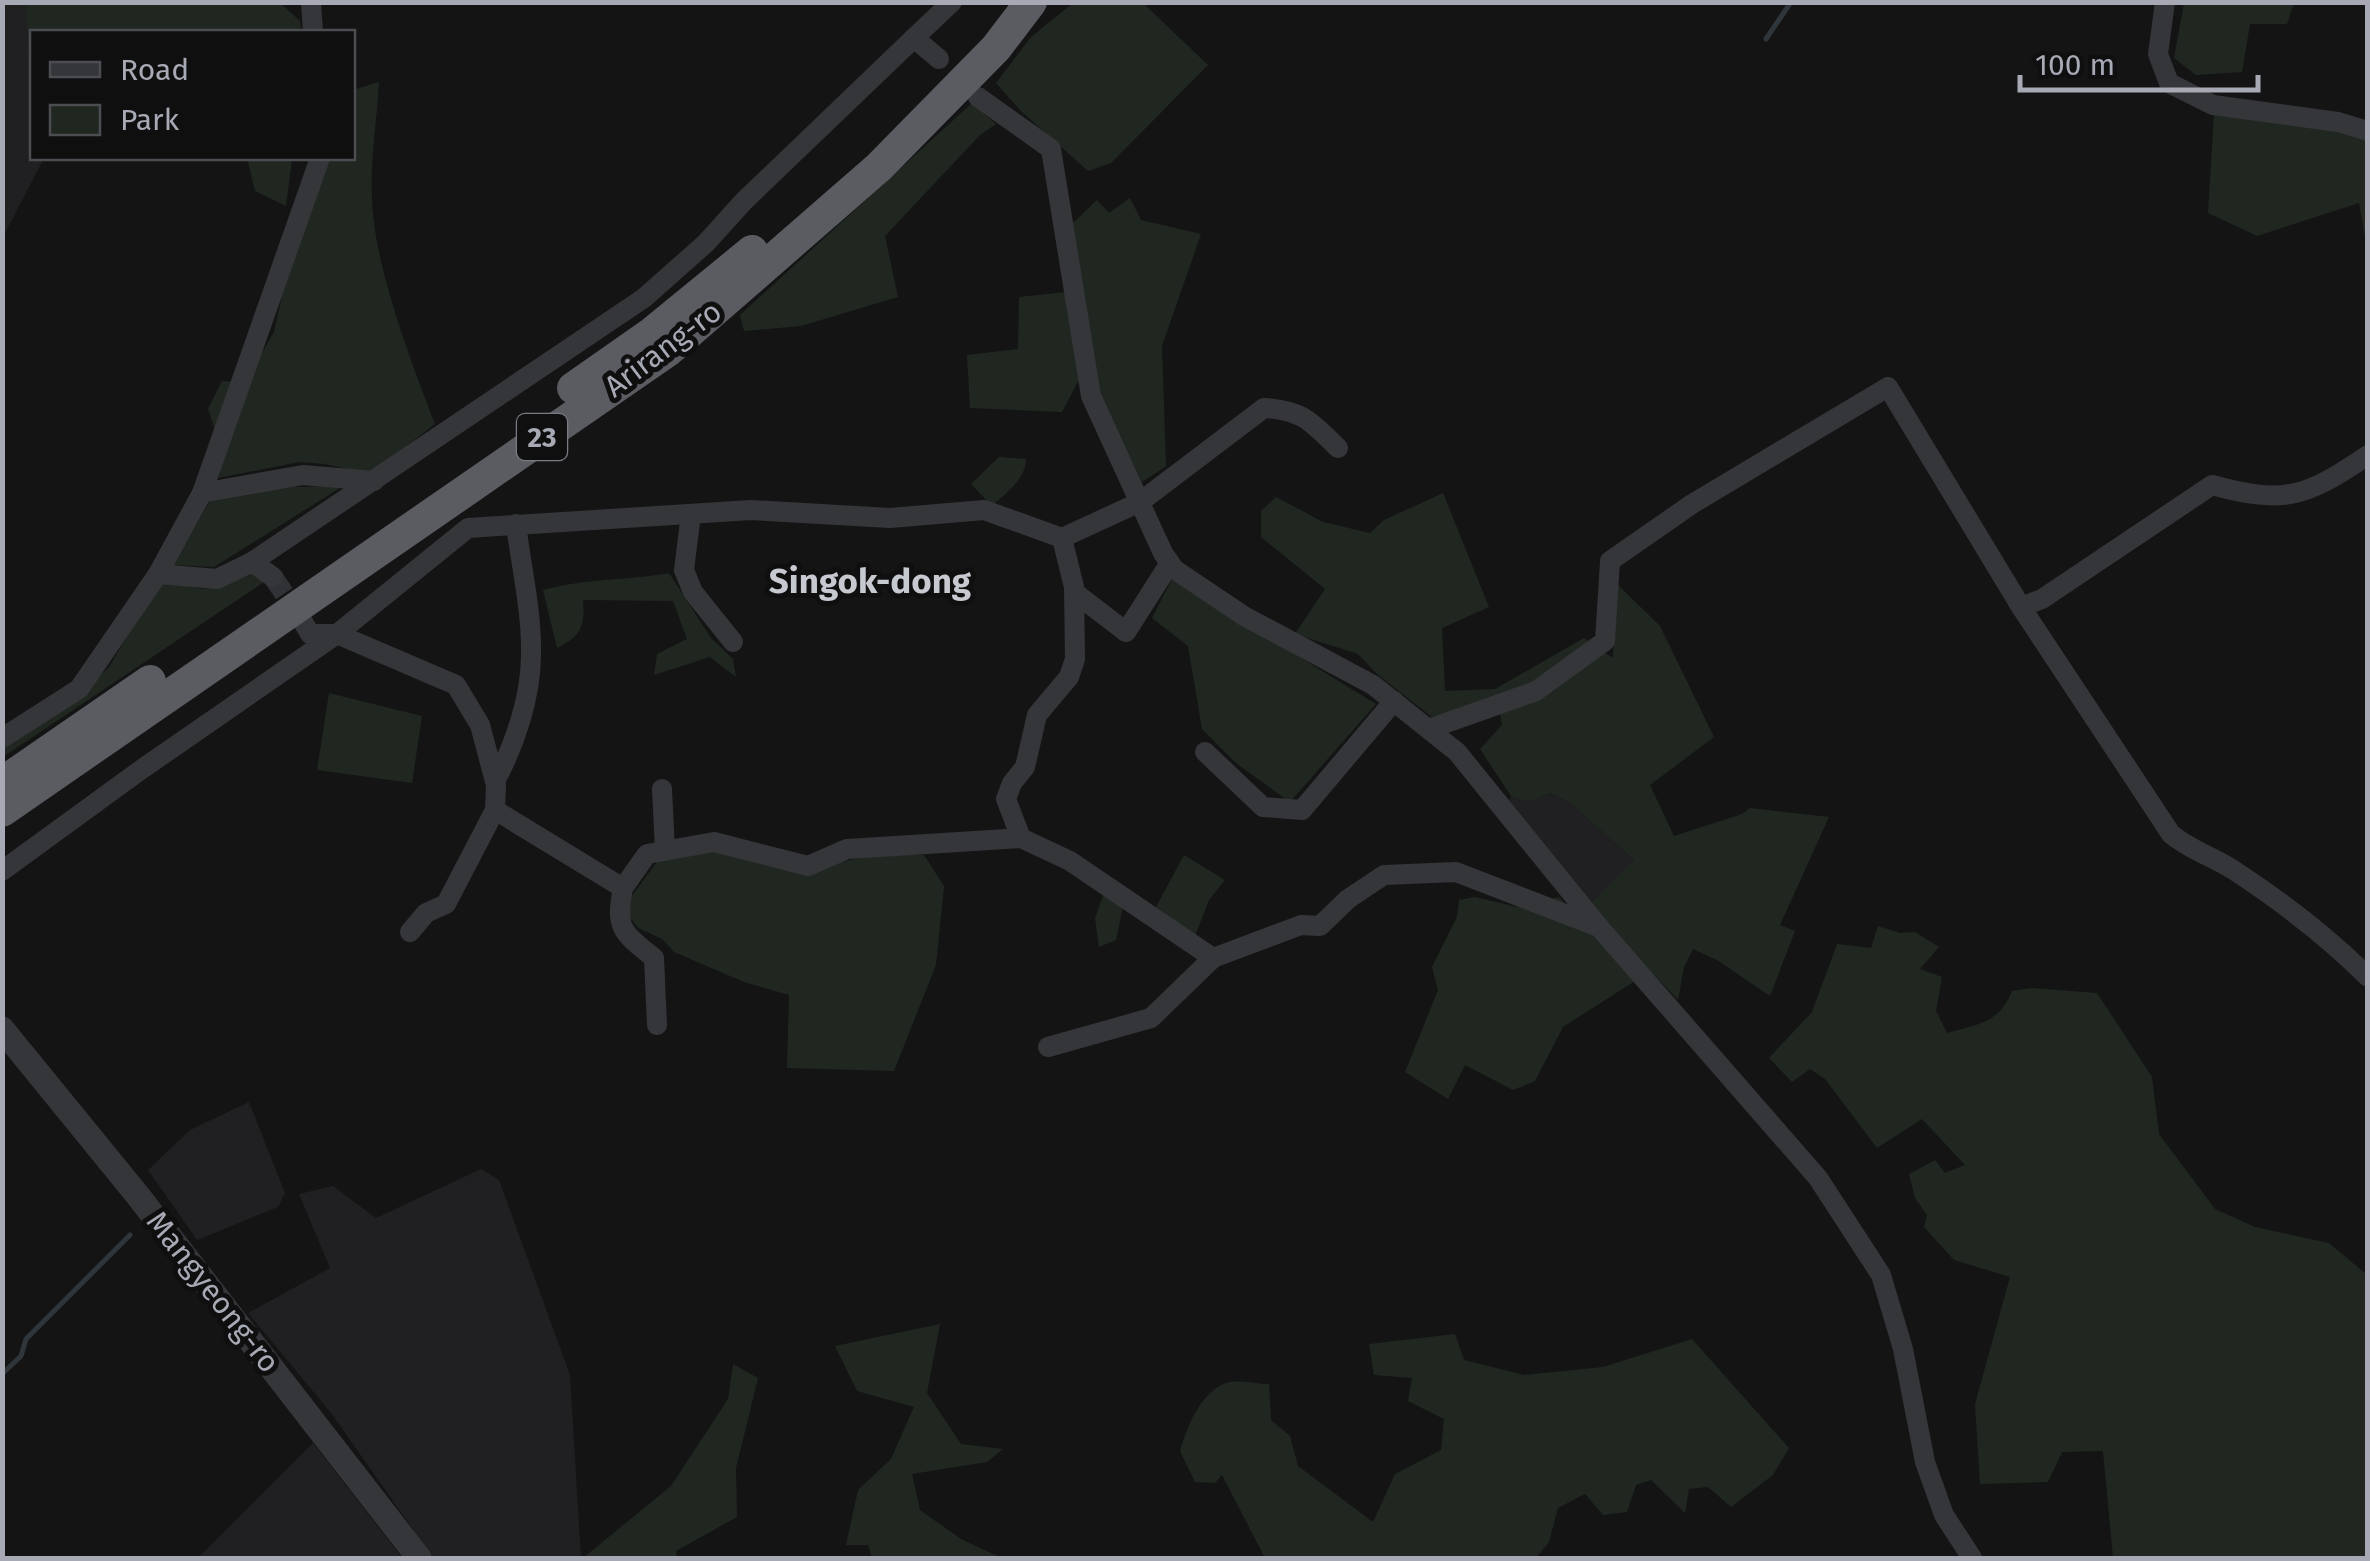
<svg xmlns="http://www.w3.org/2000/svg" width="2370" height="1561" viewBox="0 0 2370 1561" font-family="'Fira Sans',sans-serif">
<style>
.built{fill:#202022}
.green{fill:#202721}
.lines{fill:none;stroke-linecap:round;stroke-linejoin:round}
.stream{stroke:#2e363c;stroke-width:5}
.minor-tunnel{stroke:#313235;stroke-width:20;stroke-dasharray:20 10;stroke-linecap:butt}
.minor{stroke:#35363a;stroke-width:20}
.tertiary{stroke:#35363a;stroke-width:25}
.trunk{stroke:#5a5c61;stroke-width:32}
.labels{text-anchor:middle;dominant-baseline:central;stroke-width:10;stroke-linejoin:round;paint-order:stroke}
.shield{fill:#0f0f10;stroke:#797c83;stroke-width:2.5}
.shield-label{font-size:28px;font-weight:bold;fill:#a7aab4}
.street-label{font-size:30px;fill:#a7aab4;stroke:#0f0f10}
.quarter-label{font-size:35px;font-weight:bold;fill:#c7c9d1;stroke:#0f0f10}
</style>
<rect width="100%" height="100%" fill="#141415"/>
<!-- built -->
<g class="built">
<polygon points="3,2 25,3 32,91 32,158 44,158 3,237"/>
<polygon points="1551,793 1570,803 1635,861 1591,903 1507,805 1511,796 1528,802"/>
<polygon points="249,1102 285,1193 278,1207 197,1240 148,1170 190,1130"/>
<polygon points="481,1169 499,1180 570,1375 581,1558 433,1558 331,1413 248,1313 330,1268 299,1194 333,1186 376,1218"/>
<polygon points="313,1443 402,1558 198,1558"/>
</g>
<!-- green -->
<g class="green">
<polygon points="25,3 280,3 300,21 301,32 32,32 32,91"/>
<polygon points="1073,3 1143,3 1208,65 1111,163 1088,171 1021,111 996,83 1031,37"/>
<polygon points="2184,3 2184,2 2294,3 2287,24 2250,24 2242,72 2196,75 2174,58"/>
<path d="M379 82C377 120 370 160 372 199 374 265 411 362 435 424L370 474 325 464 299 462 218 478 224 457 208 409 222 381 244 383 274 332 294 242 327 158H352L353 90Z"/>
<polygon points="972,103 996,124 980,135 885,236 898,297 801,326 744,331 740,315"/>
<polygon points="2214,114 2313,126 2367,140 2367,248 2359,203 2257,236 2208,213"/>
<polygon points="247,158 312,158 312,160 292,160 286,206 255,191"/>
<polygon points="1130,198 1141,220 1201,234 1162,346 1166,466 1142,482 1098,393 1072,224 1097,200 1109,213"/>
<polygon points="1066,292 1082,374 1062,412 970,408 967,355 1018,349 1019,297"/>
<path d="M999 457 1026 459C1026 479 1006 493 992 506L971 484Z"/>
<polygon points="343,486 214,567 174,565 209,502 293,487"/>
<polygon points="1443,493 1489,607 1442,628 1445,691 1495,689 1584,638 1613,658 1617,584 1660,626 1714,737 1650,785 1674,836 1742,814 1750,808 1829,817 1780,925 1795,931 1770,996 1717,960 1693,949 1684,967 1678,1000 1608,926 1591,903 1634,860 1570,803 1551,793 1528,802 1511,796 1480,749 1502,725 1497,698 1432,717 1377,674 1358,654 1295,634 1325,589 1261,537 1261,511 1276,497 1323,522 1370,533 1384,520"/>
<polygon points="253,570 267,580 3,757 3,747 90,685 109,667 160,582 206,589"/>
<path d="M669 573 711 638 733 659 736 677 710 657 654 675 657 654 687 639 673 601 583 600C585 625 582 636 557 648L543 590C586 578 625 581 669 573Z"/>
<polygon points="1172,579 1376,704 1290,802 1237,764 1202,729 1188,646 1152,618"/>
<polygon points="329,693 422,716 412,783 317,770"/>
<polygon points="706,849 804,870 877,854 924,855 944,886 936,965 894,1071 787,1068 789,995 744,982 674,952 662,939 638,928 623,908 659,859"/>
<polygon points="1184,855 1225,880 1209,900 1195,936 1156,907"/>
<polygon points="1104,893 1123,906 1116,940 1099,947 1095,918"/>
<polygon points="1475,897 1517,907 1559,897 1635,981 1563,1027 1535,1081 1513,1090 1465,1065 1448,1099 1405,1072 1438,990 1432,967 1457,917 1459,900"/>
<path d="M1878 926 1900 933 1915 932 1939 947 1920 969 1942 977 1936 1011 1947 1033C1979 1024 1999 1023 2012 991L2032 988 2097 993 2152 1077 2159 1134 2215 1209 2255 1227 2329 1243 2367 1275V1558H2113L2103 1451 2062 1452 2048 1482 1980 1484 1975 1404 2010 1277 1954 1260 1924 1227 1927 1215 1915 1198 1909 1174 1935 1160 1945 1173 1965 1165 1922 1119 1877 1148 1825 1079 1810 1069 1792 1082 1769 1058 1812 1012 1837 944 1871 948Z"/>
<polygon points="940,1324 927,1393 961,1444 1003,1449 987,1462 912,1474 920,1510 961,1539 1002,1558 872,1558 868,1545 846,1545 858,1490 891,1459 914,1407 857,1391 835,1346"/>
<path d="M1455 1334 1464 1360 1524 1375 1603 1367 1692 1339 1789 1448 1773 1475 1731 1507 1708 1487 1689 1489 1685 1513 1651 1480 1636 1485 1627 1512 1603 1515 1585 1494 1558 1508 1549 1542 1536 1558H1265L1222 1475 1215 1483 1195 1482 1180 1451C1187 1427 1200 1393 1226 1383 1237 1379 1257 1384 1269 1384L1271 1420 1290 1436 1298 1466 1373 1522 1395 1474 1441 1450 1444 1419 1408 1401 1412 1378 1374 1375 1369 1344Z"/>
<polygon points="733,1364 758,1378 736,1468 737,1517 676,1551 677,1558 583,1558 671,1486 728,1399"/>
</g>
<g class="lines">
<!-- stream -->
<g class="stream">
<polyline points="1766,39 1791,2"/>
<polyline points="2,1374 21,1356 26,1339 130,1235"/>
</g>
<!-- minor-tunnel -->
<polyline class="minor-tunnel" points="273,577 300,617"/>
<!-- minor -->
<g class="minor">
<polyline points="311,2 313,32"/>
<polyline points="2165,2 2158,54 2169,83 2213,105 2338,122 2368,131"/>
<polyline points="939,59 914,38 952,2"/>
<polyline points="978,97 1051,149 1091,396 1163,553 1174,569 1244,616 1373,685 1457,752 1599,927 1818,1178 1881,1275 1903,1349 1925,1462 1944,1515 1972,1558"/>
<polyline points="202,493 303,475 374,481"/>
<polyline points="691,514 684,570 693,592 733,642"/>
<polyline points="252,562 644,298 706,243 744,201 914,38"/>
<polyline points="158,574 217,579 252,562 273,577"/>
<polyline points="1074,592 1126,632 1170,563"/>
<path d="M2021 607 2042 599 2212 485C2285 505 2306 497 2368 455"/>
<polyline points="303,622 310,634 337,634 456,685 480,725 496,785 495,810 446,904 426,913 410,932"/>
<path d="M1429 729 1536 691 1605 641 1610 561 1692 504 1888 387 2021 607 2171 834C2190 850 2211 856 2232 869 2281 901 2326 935 2368 977"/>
<polyline points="2,738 79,689 158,574 202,493 320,158"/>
<polyline points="1205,752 1263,807 1302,810 1394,701"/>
<path d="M495 781C515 745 531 696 531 655 532 612 521 566 516 524"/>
<polyline points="662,789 665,851"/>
<polyline points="495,810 623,888 647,854 714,842 808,866 847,849 1021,838 1070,861 1213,958 1301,925 1320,926 1348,899 1384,875 1456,872 1596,926"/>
<polyline points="1021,838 1006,799 1012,783 1025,767 1037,715 1069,677 1075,659 1074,587 1062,538"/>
<path d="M2 871 142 769 337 634 468 528 751 510 890 518 984 510 1062 538 1140 502 1264 408C1303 410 1311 422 1338 448"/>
<path d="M623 888C615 929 622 932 654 958L657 1025"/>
<polyline points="1048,1047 1151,1018 1213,958"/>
</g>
<!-- tertiary -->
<polyline class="tertiary" points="2,1029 139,1197 419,1558"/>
<!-- trunk -->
<g class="trunk">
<polyline points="573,388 653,332 752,251"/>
<polyline points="2,783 150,681"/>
<polyline points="2,811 669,350 879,167 996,48 1031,2"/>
</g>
</g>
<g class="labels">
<!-- shield labels -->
<rect class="shield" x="517" y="414" width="50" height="46" rx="8"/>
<g class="shield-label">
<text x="542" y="437">23</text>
</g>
<!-- street labels -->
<g class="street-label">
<text transform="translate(663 349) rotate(-37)">Arirang-ro</text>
<text transform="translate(213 1292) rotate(52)">Mangyeong-ro</text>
</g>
<!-- quarter labels -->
<g class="quarter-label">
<text x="870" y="581">Singok-dong</text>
</g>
</g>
<!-- border -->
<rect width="2370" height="1561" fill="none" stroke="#a7aab4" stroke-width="10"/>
<!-- legend -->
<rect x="30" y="30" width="325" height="130" fill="#0f0f10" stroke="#4c4d52" stroke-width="2.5"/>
<rect x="50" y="62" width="50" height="15" fill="#35363a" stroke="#4c4d52" stroke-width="2.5"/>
<text x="120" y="80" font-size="30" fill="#a7aab4">Road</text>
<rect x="50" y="105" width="50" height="30" fill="#202721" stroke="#4c4d52" stroke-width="2.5"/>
<text x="120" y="130" font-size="30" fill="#a7aab4">Park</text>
<!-- scale -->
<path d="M2020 75v15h238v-15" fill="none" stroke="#a7aab4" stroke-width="5"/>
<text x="2035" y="75" font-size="30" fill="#a7aab4" stroke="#0f0f10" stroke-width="8" paint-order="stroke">100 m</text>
</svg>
